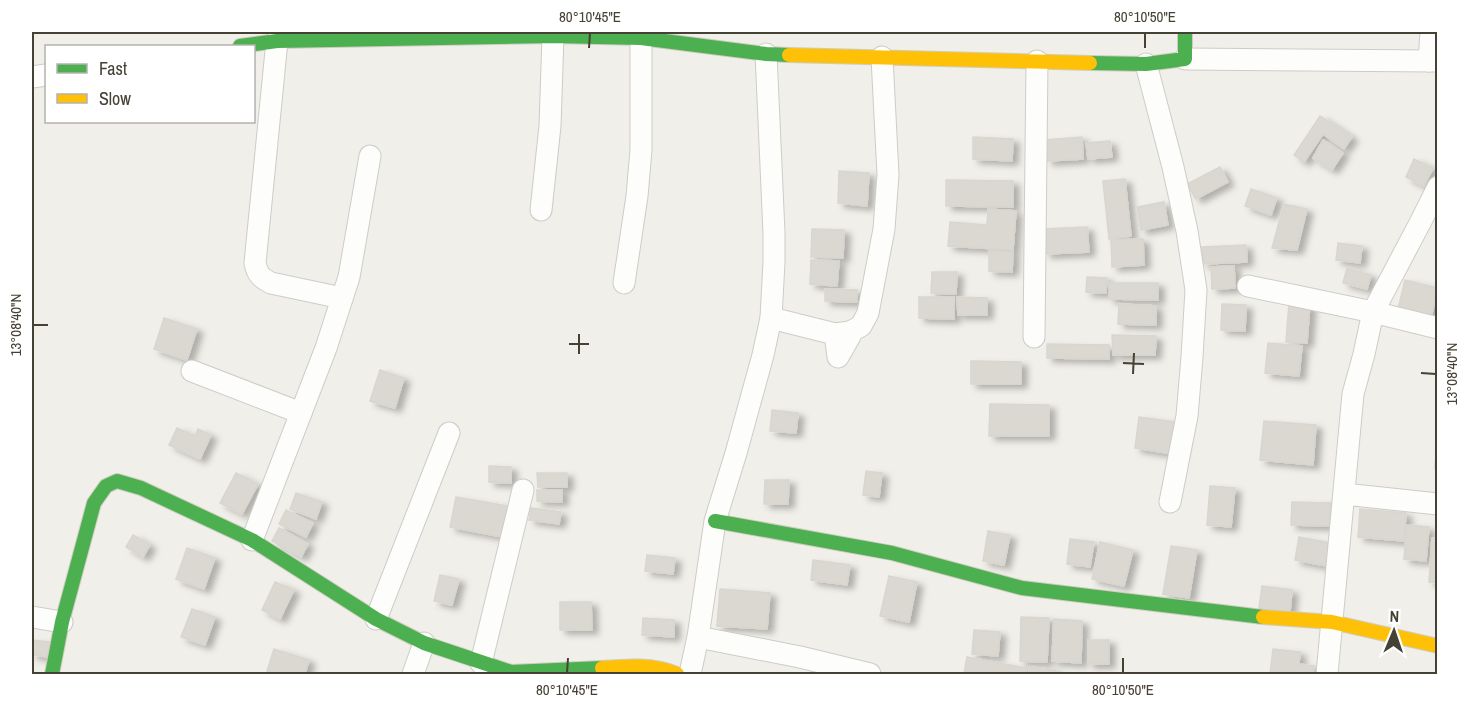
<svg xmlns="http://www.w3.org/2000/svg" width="1469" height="706" viewBox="0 0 1469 706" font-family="'Archivo Narrow',sans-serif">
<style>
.building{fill:#dad8d1;stroke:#d8d6cf;stroke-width:1.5;filter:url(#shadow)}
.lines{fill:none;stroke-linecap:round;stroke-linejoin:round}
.street-casing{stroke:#ceccc6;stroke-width:23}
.fast-casing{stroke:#d0cdc0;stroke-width:16}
.slow-casing{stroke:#d0cdc0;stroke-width:16}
.street{stroke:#fdfdfc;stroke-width:21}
.fast{stroke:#4caf50;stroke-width:14}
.slow{stroke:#ffc107;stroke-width:14}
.ticks{fill:none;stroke:#464135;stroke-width:2}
.neatline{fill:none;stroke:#464135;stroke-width:2}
.ticks-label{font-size:15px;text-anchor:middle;fill:#464135}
</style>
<defs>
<filter id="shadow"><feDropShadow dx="6" dy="4" stdDeviation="3" flood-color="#0004"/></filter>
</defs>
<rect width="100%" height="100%" fill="#f0efe9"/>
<!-- building -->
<g class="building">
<polygon points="1320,116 1352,137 1344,149 1323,134 1304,162 1294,155"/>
<polygon points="973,137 1013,139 1012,161 973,159"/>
<polygon points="1082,137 1083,159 1047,161 1045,140"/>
<polygon points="1323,140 1343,153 1332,170 1313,158"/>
<polygon points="1110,141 1112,157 1088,159 1086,143"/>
<polygon points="1414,159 1433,168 1424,186 1406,177"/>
<polygon points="1220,167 1228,182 1196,199 1187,184"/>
<polygon points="839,171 869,173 867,206 838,203"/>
<polygon points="1125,179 1131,236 1109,239 1103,181"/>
<polygon points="946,180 1013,181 1013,207 946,206"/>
<polygon points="1251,189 1277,198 1271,215 1245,206"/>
<polygon points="1164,202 1168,225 1141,230 1137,207"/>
<polygon points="1284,204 1307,209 1297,250 1272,248"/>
<polygon points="988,209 1016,211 1013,250 948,246 950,222 987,225"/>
<polygon points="1087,227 1089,252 1045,254 1043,229"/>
<polygon points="812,229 844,230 843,258 811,257"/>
<polygon points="1143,239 1144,265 1112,267 1111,240"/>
<polygon points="1338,243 1362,246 1360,263 1336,260"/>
<polygon points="1246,245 1247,262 1203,264 1202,247"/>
<polygon points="989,251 1013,252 1012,272 989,271"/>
<polygon points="811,260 839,261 837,286 810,284"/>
<polygon points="1234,266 1235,288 1212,289 1211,267"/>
<polygon points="1347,268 1371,275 1367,289 1343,283"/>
<polygon points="932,272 957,272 956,294 931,293"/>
<polygon points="1087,277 1107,278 1106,293 1086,292"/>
<polygon points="1405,280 1438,288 1431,317 1398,309"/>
<polygon points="1109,283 1158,283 1158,300 1109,299"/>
<polygon points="825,289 857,290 857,302 825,301"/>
<polygon points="919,297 954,297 954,319 919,318"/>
<polygon points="957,297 987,298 987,315 958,315"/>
<polygon points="1289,302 1310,304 1307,343 1286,342"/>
<polygon points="1119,304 1156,306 1156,325 1118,324"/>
<polygon points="1222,304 1246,305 1245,331 1221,330"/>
<polygon points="164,318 197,329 187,360 154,349"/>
<polygon points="1112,335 1156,336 1155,355 1113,355"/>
<polygon points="1268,343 1302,346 1299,376 1265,373"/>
<polygon points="1047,344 1109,345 1109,359 1047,358"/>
<polygon points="971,361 1021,362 1021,384 971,384"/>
<polygon points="380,370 404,378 395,408 370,401"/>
<polygon points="990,404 1049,405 1049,436 989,436"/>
<polygon points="772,410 798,413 796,433 770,431"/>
<polygon points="1139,417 1183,423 1178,455 1135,448"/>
<polygon points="1264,421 1316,425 1313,465 1260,460"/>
<polygon points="177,428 195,436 198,429 211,435 200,459 169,445"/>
<polygon points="1437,431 1438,431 1438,468 1435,468"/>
<polygon points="489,466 511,467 511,483 489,482"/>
<polygon points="866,471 882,473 879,497 863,495"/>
<polygon points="236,473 258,484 242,514 220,503"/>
<polygon points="537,473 567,473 567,487 538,487"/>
<polygon points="765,480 789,480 788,504 764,504"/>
<polygon points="1210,486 1235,488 1231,527 1207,525"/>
<polygon points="537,490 562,490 562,502 537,501"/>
<polygon points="296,493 322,502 316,519 290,509"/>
<polygon points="456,497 508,506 503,537 450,527"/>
<polygon points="1292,502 1331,503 1330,526 1291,525"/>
<polygon points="531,508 561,512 559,524 529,520"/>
<polygon points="1360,509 1406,513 1404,541 1358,537"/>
<polygon points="286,510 313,523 306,537 279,524"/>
<polygon points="1407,525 1429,527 1426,561 1404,559"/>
<polygon points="279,528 308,544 301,557 272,541"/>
<polygon points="988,531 1010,535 1004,565 983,561"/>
<polygon points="133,535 150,545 143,557 126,547"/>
<polygon points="1299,537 1331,543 1327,566 1295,560"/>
<polygon points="1432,538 1438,539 1438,583 1429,582"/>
<polygon points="1070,539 1094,542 1090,567 1067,564"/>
<polygon points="1100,542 1133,550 1124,586 1092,579"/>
<polygon points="1171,546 1197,550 1189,598 1163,594"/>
<polygon points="187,548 215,558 204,589 176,579"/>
<polygon points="647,555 675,558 673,574 645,571"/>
<polygon points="813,560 850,565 847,585 811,580"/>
<polygon points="440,575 459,579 452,605 434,601"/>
<polygon points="889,576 917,582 909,622 880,616"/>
<polygon points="275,582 294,590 280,619 262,610"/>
<polygon points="1262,586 1292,590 1290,612 1259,608"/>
<polygon points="720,589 770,593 767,629 717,626"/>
<polygon points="560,602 591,602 592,630 560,630"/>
<polygon points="192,609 215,617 205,645 181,637"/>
<polygon points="1021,617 1049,618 1047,662 1020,661"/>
<polygon points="643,618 674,620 674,637 642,635"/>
<polygon points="1054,619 1082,621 1081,663 1052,661"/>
<polygon points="974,630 1000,632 998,656 972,654"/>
<polygon points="32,640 50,642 48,657 32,655"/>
<rect x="1088" y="640" width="21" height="24"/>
<polygon points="274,649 309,660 305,674 277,674 267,671"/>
<polygon points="1273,649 1300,652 1299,664 1314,666 1313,674 1270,674"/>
<polygon points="967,657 1026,668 1025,674 964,674"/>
<polygon points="1030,667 1056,670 1055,674 1029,674"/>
</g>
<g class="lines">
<defs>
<g id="street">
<path d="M277 41 255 263C257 274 261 278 271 283L342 298"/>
<polyline points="1185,59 1438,61"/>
<polyline points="1429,61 1431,32"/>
<polyline points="1146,64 1173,167 1187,231 1196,290 1192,357 1187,416 1170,502"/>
<polyline points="32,77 46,75"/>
<polyline points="541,210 550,126 553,36"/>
<polyline points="624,283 637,196 641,150 641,38"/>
<polyline points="1248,286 1373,312 1438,328"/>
<polyline points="771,318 835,334 850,332 861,326 868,313 884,229 888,175 882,57"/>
<polyline points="835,334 838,357 850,336 850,332"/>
<polyline points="1034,337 1037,61"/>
<polyline points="192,371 301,413"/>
<polyline points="1344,494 1438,504"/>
<polyline points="252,540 326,348 349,277 370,156"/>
<polyline points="32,617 62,622"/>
<polyline points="376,619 449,433"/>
<polyline points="698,637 800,657 870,674"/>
<polyline points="481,663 523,490"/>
<polyline points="413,674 424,643"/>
<polyline points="690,674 698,637 715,521 736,453 763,355 771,318 774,262 774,233 766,54"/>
<polyline points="1327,674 1353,394 1364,354 1373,312 1421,221 1438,187"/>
</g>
<g id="fast">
<polyline points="240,46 277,41 553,36 641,38 766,54 789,55"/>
<polyline points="1090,63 1146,64 1185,59 1185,32"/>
<polyline points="715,521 892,553 1022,588 1263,617"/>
<polyline points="52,674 62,622 94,503 106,486 117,481 141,488 252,540 376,619 424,643 511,672 602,668"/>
</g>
<g id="slow">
<polyline points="789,55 1090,63"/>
<polyline points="1263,617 1332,622 1438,646"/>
<path d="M602 668C626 666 654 664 677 674"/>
</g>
</defs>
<!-- street casing -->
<use href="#street" class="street-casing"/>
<!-- fast casing -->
<use href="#fast" class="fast-casing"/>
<!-- slow casing -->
<use href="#slow" class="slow-casing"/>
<!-- street -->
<use href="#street" class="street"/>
<!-- fast -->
<use href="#fast" class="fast"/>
<!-- slow -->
<use href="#slow" class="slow"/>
</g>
<!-- ticks -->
<path class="ticks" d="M589 48 590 33M1145 48V33M33 325H48M569 344H589M579 354V334M1123 363 1144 364M1421 373 1436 374M1133 374 1134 353M567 673 568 658M1123 673V658"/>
<!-- border -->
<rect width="1469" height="706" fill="none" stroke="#ffffff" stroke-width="66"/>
<!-- legend -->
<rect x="45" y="45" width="210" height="78" fill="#ffffff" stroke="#b5b3ae" stroke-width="1.5"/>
<rect x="57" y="64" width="30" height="9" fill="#4caf50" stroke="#b5b3ae" stroke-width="1.5"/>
<text x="99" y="75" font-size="18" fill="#464135">Fast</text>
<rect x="57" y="94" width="30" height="9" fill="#ffc107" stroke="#b5b3ae" stroke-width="1.5"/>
<text x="99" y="105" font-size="18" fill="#464135">Slow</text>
<!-- north arrow -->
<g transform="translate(1394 631) rotate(2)" stroke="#ffffff" stroke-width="4.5" paint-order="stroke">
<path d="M0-4.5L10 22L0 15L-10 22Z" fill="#464135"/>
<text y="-9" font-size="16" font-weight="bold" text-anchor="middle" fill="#464135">N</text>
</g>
<rect x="33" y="33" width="1403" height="640" class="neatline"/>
<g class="ticks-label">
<text x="590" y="22">80°10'45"E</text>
<text x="1145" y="22">80°10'50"E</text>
<text transform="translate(16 325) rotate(-90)" y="5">13°08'40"N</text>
<text transform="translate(1452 374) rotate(-90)" y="5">13°08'40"N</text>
<text x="567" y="695">80°10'45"E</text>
<text x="1123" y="695">80°10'50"E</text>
</g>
</svg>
